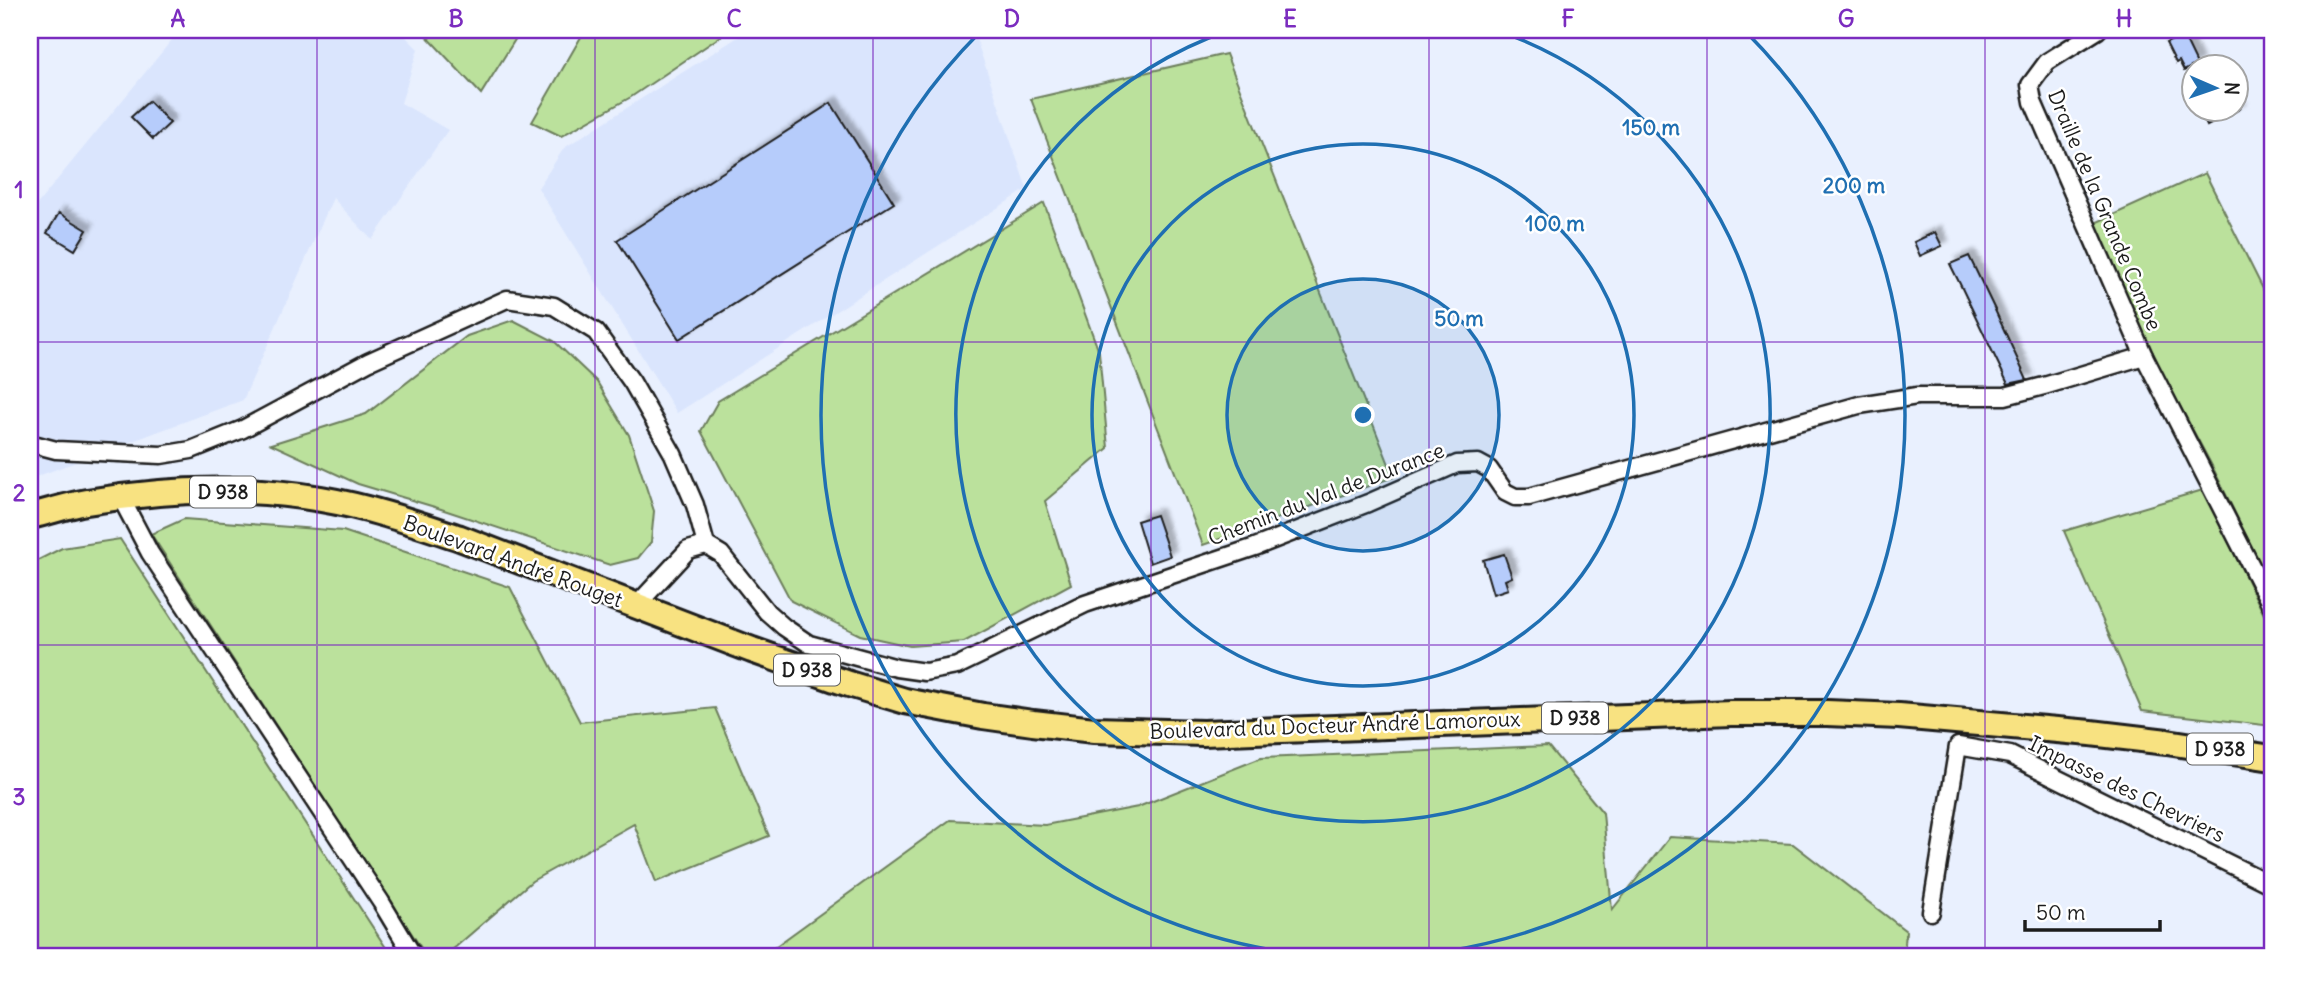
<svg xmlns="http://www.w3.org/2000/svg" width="2302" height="987" viewBox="0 0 2302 987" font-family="Delius,sans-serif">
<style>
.built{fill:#dae5fd}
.green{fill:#bbe19c;stroke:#6c7e5c;stroke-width:2}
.building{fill:#b6ccfb;stroke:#1c1c1c;stroke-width:2;filter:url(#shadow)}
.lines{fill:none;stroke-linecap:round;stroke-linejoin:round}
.minor-casing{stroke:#1c1c1c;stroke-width:21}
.primary-casing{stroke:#1c1c1c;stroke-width:30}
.minor{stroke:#fff;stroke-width:16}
.primary{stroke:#f8e281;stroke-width:24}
.grid{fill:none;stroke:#7b2cbf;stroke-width:2;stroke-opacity:0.55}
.ring{fill:none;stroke:#1f6fb2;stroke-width:3.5}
.labels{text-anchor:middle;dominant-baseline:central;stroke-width:5;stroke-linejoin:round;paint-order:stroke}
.shield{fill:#fff;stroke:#606060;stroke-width:2}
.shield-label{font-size:19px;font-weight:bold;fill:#1c1c1c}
.street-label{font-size:21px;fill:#1c1c1c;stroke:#fff}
.centre{fill:#1f6fb2;stroke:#fff;stroke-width:3.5}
.ring-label{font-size:21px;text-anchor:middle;font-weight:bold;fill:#1f6fb2;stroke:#fff;stroke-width:5;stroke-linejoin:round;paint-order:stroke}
.neatline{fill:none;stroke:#7b2cbf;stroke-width:2.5}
.grid-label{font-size:23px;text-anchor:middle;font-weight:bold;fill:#7b2cbf}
</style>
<defs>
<filter id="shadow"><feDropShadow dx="6" dy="-6" stdDeviation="2" flood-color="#0004"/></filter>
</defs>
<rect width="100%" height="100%" fill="#e9f0fe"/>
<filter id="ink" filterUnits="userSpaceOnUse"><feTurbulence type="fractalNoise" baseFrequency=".0143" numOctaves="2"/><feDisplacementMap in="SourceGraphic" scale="14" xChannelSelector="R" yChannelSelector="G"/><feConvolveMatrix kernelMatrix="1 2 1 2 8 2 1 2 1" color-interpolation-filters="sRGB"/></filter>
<g filter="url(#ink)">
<!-- built -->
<g class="built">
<polygon points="180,30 399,30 418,49 401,103 448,130 372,240 333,198 243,400 30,479 30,213"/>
<polygon points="749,30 973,30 1027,189 677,413 538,188 564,148"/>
</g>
<!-- green -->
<g class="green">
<polygon points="421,30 521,30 481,94"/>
<polygon points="585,30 730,30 631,97 561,136 532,122"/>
<polygon points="1226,54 1394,477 1203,545 1031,99"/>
<polygon points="2205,173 2272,307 2272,574 2266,576 2211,464 2142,335 2095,223"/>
<polygon points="1044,203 1099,352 1108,448 1045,501 1071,584 964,642 910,646 860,635 791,601 701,431 718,401"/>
<polygon points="513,320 554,341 597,382 629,435 654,511 651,542 638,558 610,565 438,508 358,484 271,444 366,414 467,336"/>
<polygon points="2203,490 2272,631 2272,726 2142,711 2064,531"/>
<polygon points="184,519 343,531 510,587 580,722 715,708 769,836 656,882 634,824 532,881 444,957 427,957 151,534"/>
<polygon points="120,539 392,957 30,957 30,564 62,548"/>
<polygon points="1548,746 1603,813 1612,910 1670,837 1793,844 1906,931 1904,957 761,957 950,820 1045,825 1138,807 1261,758"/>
</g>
<!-- building -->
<g class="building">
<polygon points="2183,35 2197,64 2184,71 2179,61 2176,63 2166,43"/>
<polygon points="149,101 170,123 153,139 131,117"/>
<polygon points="831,103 894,203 679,339 617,240"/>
<polygon points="2199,108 2241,108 2207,126"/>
<polygon points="59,213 87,230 75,250 47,233"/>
<polygon points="1935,232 1942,246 1920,256 1914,242"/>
<polygon points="1969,256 1995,310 2027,380 2008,384 1959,282 1950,264"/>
<polygon points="1156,515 1170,556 1150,563 1137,521"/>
<polygon points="1504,554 1512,577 1505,580 1508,589 1493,594 1483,560"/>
</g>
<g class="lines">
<defs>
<g id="minor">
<polyline points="2098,30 2047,62 2030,85 2033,102 2144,356"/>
<polyline points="30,446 37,445 56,450 161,455 191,450 243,429 368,362 507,299 554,306 596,332 632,382 673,454 695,505 706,545"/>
<polyline points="121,498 150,553 381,902 414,957"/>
<polyline points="636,606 688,550 706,545 721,554 767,612 784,627 809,644 897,668 925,672 957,666 1085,604 1255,547 1368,503 1457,464 1478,463 1489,469 1505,492 1515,497 1529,497 1859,405 1917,396 2005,396 2044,386 2144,356 2272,607"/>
<polyline points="1931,912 1958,746 2010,755 2272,885"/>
</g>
<path id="primary" d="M30 516C49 512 68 505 87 502 163 489 245 486 321 499 369 507 415 523 460 538L752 650 849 684 905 701 983 716 1033 723 1094 730 1203 733 1731 713H1827L1899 716 2091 733 2167 742 2272 758"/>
</defs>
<!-- minor casing -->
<use href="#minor" class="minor-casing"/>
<!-- primary casing -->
<use href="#primary" class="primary-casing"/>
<!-- minor -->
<use href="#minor" class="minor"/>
<!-- primary -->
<use href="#primary" class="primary"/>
</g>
</g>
<!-- grid -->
<path class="grid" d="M317 30V957M595 30V957M873 30V957M1151 30V957M1429 30V957M1707 30V957M1985 30V957M30 342H2272M30 645H2272"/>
<!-- distance rings -->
<circle cx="1363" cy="415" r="136" fill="#1f6fb2" fill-opacity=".12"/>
<g class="ring">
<circle cx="1363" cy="415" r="136"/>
<circle cx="1363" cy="415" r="271"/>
<path d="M1496 30A407 407 0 1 1 1230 30"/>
<path d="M1746 32A542 542 0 1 1 980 32"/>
</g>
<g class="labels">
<!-- shield labels -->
<g class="shield">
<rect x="190" y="476.5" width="66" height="31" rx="5"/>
<rect x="774" y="654.5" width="66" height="31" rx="5"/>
<rect x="1542" y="702.5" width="66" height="31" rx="5"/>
<rect x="2187" y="733.5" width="66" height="31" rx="5"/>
</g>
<g class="shield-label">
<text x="223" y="492">D 938</text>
<text x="807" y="670">D 938</text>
<text x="1575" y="718">D 938</text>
<text x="2220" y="749">D 938</text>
</g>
<!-- street labels -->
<g class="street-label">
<text transform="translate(2105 210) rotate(67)">Draille de la Grande Combe</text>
<text transform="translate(1326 494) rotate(-21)">Chemin du Val de Durance</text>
<text transform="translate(513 561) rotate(20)">Boulevard André Rouget</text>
<text transform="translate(1335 725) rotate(-2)">Boulevard du Docteur André Lamoroux</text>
<text transform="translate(2127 789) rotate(26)">Impasse des Chevriers</text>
</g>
</g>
<circle cx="1363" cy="415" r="10" class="centre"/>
<g class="ring-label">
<text x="1651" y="135">150 m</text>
<text x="1854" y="193">200 m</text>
<text x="1555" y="231">100 m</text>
<text x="1459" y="326">50 m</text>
</g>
<!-- margin -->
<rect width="2302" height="987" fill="none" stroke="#fff" stroke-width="77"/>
<!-- north arrow -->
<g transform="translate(2215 88) rotate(92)"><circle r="33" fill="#ffffff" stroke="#a4a4a4" stroke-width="2"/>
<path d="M0-5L12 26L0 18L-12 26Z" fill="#1f6fb2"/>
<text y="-10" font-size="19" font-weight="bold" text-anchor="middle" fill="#1c1c1c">N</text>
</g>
<!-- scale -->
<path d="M2025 920v10h135v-10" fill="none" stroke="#1c1c1c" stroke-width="3.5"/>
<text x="2036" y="920" font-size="21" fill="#1c1c1c" stroke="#ffffff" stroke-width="5" paint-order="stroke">50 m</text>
<rect x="38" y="38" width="2226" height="910" class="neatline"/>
<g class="grid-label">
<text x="178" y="27">A</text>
<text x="456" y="27">B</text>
<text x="734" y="27">C</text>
<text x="1012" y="27">D</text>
<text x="1290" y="27">E</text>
<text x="1568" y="27">F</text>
<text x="1846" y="27">G</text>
<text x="2124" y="27">H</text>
<text x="19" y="198">1</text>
<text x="19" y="501">2</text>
<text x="19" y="805">3</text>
</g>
</svg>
